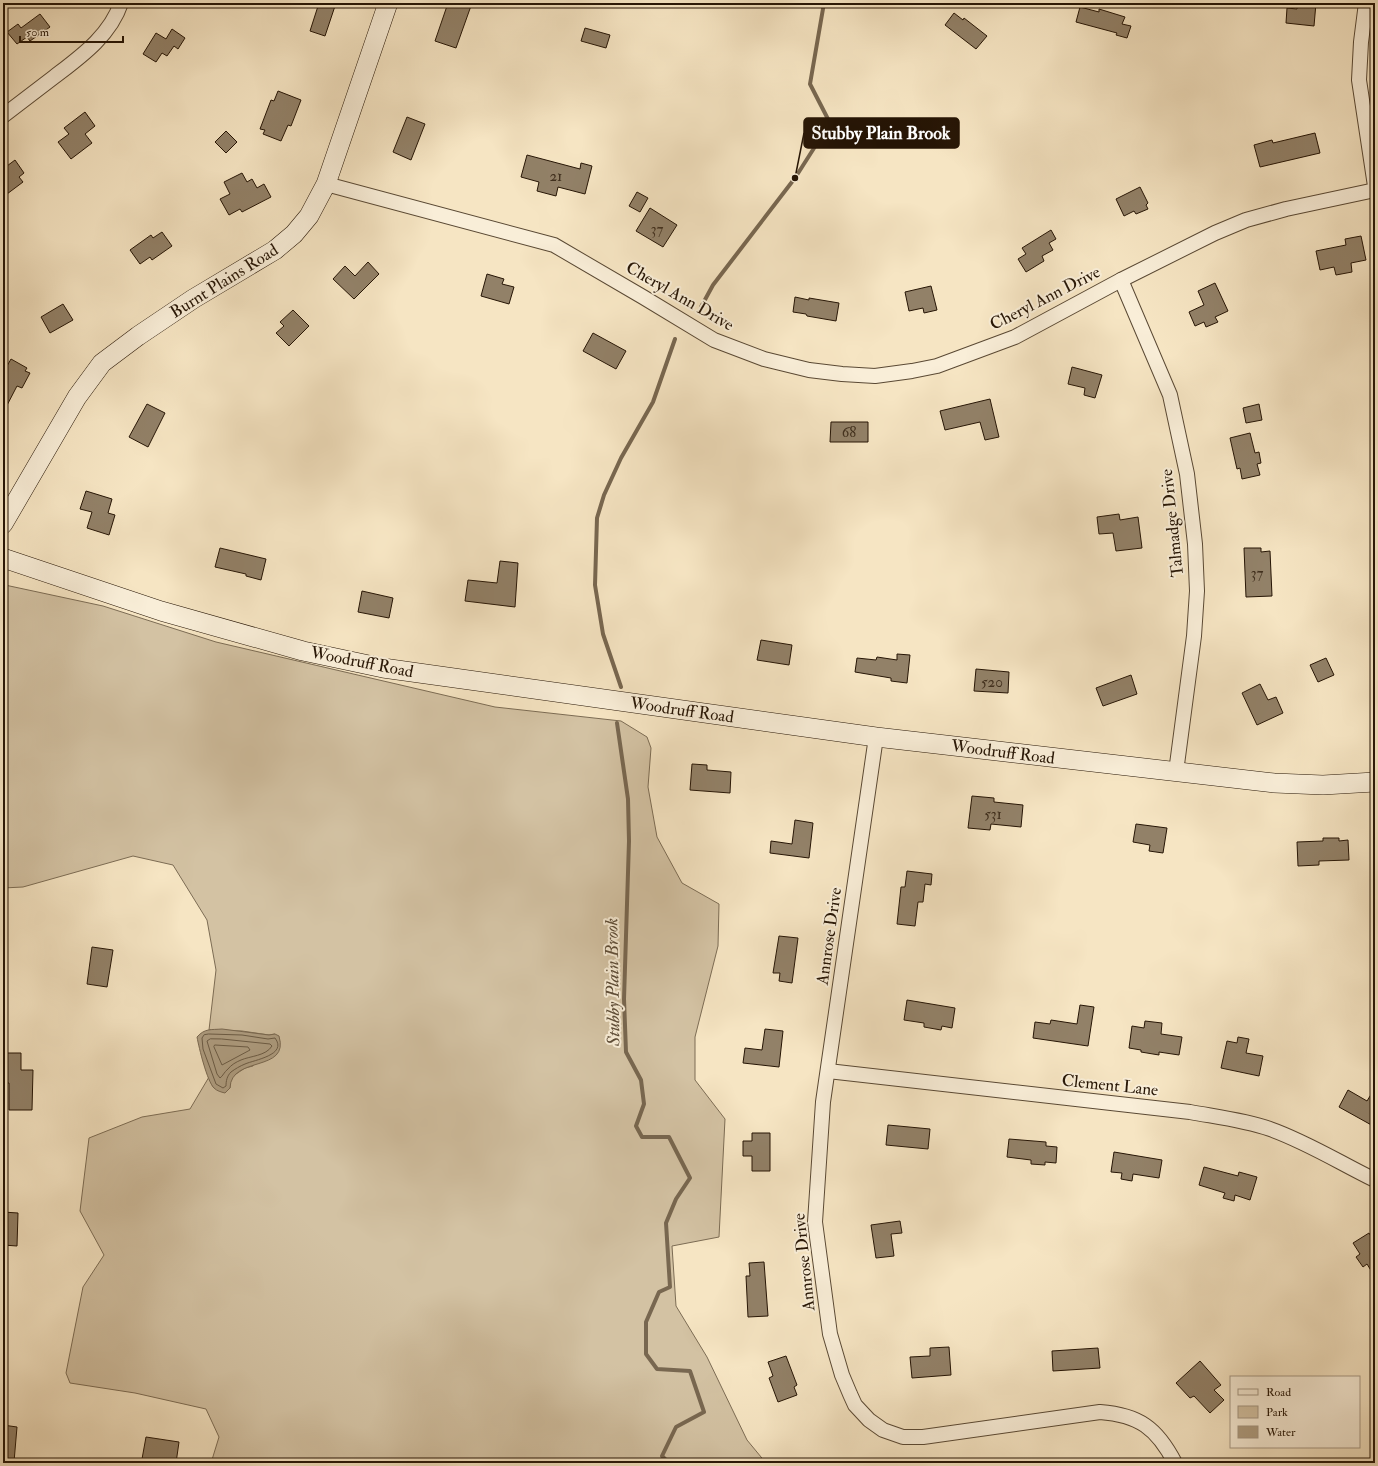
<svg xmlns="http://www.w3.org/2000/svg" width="1378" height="1466" viewBox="0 0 1378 1466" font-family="'IM FELL Double Pica',serif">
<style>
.green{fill:#d3c2a3;stroke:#7c6c54}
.water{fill:#af9e82;stroke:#786750}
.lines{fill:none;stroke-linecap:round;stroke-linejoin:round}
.shore{stroke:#6a5a44;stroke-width:1}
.stream{stroke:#786750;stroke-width:4}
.building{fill:#928168;stroke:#261505}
.street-casing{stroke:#5a4934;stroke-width:16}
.secondary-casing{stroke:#261505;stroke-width:20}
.street{stroke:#f9eed8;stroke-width:14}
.secondary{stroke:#f9eed8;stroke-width:19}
.labels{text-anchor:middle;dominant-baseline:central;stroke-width:4;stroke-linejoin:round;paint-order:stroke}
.number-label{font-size:15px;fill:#41301e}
.street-label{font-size:17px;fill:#261505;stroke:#f9eed8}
.water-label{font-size:18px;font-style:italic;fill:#5d4c37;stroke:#f9eed8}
.leader{fill:none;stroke:#261505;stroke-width:1.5}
.callout-dot{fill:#261505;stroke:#f9eed8;stroke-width:1.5}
.callout{fill:#261505;stroke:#261505;stroke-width:1.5}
.callout-label{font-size:18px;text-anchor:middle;font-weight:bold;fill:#fff}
</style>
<rect width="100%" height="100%" fill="#f6e5c3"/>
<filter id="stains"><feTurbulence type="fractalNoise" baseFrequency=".005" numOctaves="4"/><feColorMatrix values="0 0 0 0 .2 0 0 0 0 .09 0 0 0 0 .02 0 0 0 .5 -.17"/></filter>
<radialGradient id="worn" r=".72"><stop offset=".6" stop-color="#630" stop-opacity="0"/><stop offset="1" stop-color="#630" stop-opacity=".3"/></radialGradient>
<!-- green -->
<polygon class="green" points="5,585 103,606 216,642 495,707 621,721 647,737 651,748 648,787 657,837 682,883 719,904 718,946 695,1037 695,1080 725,1119 719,1237 672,1246 676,1306 707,1357 747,1440 766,1463 211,1463 219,1437 206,1409 135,1393 70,1383 66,1373 83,1287 104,1255 80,1211 89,1138 142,1117 190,1109 209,1077 213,1087 230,1088 230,1081 233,1076 245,1068 253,1066 275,1034 269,1035 242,1031 209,1030 216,970 207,920 173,865 133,856 23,887 3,888 3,587"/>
<!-- water -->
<path class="water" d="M222 1029 269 1035 275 1034 279 1036C290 1073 231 1055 230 1088L225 1093C221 1092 217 1091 214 1088 207 1081 199 1048 197 1037 205 1028 211 1030 222 1029Z"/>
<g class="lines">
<!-- shore -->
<g class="shore">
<path d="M209 1034 242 1035 268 1039 275 1038C288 1055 254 1060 245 1064 240 1066 235 1069 231 1072 227 1076 226 1081 226 1086L223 1088 216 1084 203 1049 202 1038 204 1035Z"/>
<path d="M222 1039 270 1044 272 1046C266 1056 250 1056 241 1060 236 1062 231 1065 228 1069 224 1072 223 1076 220 1078L217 1074 207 1041 210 1039Z"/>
<polygon points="215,1045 248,1047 250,1050 222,1065 214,1047"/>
</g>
<!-- stream -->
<g class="stream">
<polyline points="701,307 713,285 795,178 830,123 810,84 824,3"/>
<polyline points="621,687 603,634 595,585 597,518 604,495 621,458 653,402 675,339"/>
<polyline points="617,723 628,799 629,841 624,999 626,1052 641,1080 644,1104 636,1126 642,1137 669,1137 690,1178 676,1199 666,1223 670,1287 659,1292 646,1322 646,1354 657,1369 690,1371 704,1412 676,1427 662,1456 669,1463"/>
</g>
</g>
<!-- building -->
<g class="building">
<polygon points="319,3 336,3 325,36 310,31"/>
<polygon points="448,3 472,3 456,48 435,41"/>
<polygon points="1297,3 1316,3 1314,26 1286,23 1287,8 1297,9"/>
<polygon points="1080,7 1099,12 1099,9 1125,17 1122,24 1131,26 1127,38 1116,35 1117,33 1076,22"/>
<polygon points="954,13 963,20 964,18 987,36 976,49 945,25"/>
<polygon points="40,14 50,27 30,41 27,37 17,44 7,32 18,24 21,28"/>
<polygon points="585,28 610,35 606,48 581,41"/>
<polygon points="172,29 185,38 178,49 174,46 167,56 162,53 156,62 143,54 156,33 166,39"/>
<polygon points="278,91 301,100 291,126 288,125 281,141 263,134 265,130 260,129 271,100 274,101"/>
<polygon points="85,112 95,126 85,134 92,143 71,159 58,142 69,134 64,128"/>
<polygon points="407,117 425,124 411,160 393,152"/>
<polygon points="226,131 237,142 226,153 215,142"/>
<polygon points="1315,133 1320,153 1260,167 1254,145 1272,140 1273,143"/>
<polygon points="527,155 580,169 581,163 592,166 585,194 558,187 556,196 537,191 539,182 521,177"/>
<polygon points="15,160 24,173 19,177 23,182 3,197 3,169"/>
<polygon points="242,173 247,182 252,179 257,188 264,184 271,197 242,212 240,209 229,215 220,199 230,194 224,182"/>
<polygon points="1140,187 1148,203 1146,205 1148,209 1136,214 1134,211 1124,216 1116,199"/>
<polygon points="637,192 648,198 640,212 629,206"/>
<polygon points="650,208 677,225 663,247 636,231"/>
<polygon points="1051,230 1056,239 1049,243 1053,250 1042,256 1044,261 1026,272 1018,259 1026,254 1022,248"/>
<polygon points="162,232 172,246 152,260 150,257 140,264 130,250 151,235 153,238"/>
<polygon points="1361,236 1366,260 1351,263 1352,272 1336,275 1334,267 1320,270 1316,251 1346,245 1345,239"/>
<polygon points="368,262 379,274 354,299 333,279 345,266 355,276"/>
<polygon points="487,274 504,279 502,284 514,287 509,304 481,296"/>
<polygon points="1215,283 1228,311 1215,317 1218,322 1206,327 1204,322 1195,326 1189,312 1204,305 1198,291"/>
<polygon points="931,286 937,310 924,313 923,308 909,311 905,292"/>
<polygon points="795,297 809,300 809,298 839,303 836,321 807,316 806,314 793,312"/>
<polygon points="63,304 73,320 50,333 41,317"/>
<polygon points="293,310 309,326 289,346 276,333 284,326 280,322"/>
<polygon points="593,333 626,351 616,369 583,351"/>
<polygon points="11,359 27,368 25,371 30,373 22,388 17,386 3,413 3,373"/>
<polygon points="1072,367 1102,375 1095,398 1084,395 1085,388 1068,384"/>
<polygon points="990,399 999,437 985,440 980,422 945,430 940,411"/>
<polygon points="147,404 165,413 148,447 129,437"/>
<polygon points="1259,404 1262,420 1246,423 1243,408"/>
<polygon points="831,422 868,422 868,442 830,442"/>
<polygon points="1250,433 1255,453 1259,452 1261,463 1257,464 1260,475 1242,479 1240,468 1237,469 1230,438"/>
<polygon points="86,491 112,499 108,513 115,515 109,535 87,528 92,512 80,509"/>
<polygon points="1119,514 1120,520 1138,517 1142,548 1116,551 1113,533 1099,534 1097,517"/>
<polygon points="220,548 266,559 261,580 246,576 246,574 215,567"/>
<polygon points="1244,548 1261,548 1261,552 1270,551 1272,596 1246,597"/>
<polygon points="500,561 518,563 515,607 465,601 468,580 497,583"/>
<polygon points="362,591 393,598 389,618 358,612"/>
<polygon points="761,640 792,645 789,665 757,660"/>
<polygon points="897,654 910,655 907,683 891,681 891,678 855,672 857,658 876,660 877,657 897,660"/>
<polygon points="1326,658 1334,675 1318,682 1310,665"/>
<polygon points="976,669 1009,672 1008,693 974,691"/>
<polygon points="1131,675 1137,694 1103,706 1096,688"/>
<polygon points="1260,684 1268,700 1276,697 1283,713 1257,725 1242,693"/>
<polygon points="692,764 707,765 707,770 731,772 730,793 690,790"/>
<polygon points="972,796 994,798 994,802 1023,805 1021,827 991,824 990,830 968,828"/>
<polygon points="795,820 813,823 809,858 770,853 771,841 792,844"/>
<polygon points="1136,824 1167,828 1163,853 1149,851 1150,845 1133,842"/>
<polygon points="1323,838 1339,838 1339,841 1348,840 1349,860 1319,861 1319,865 1298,866 1297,842 1323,841"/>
<polygon points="907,871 932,874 931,885 925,884 923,902 918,902 915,926 897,924 901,887 905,887"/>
<polygon points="779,936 798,938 792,983 779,981 780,973 773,973"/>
<polygon points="92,947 113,950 107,987 87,984"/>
<polygon points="907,1000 955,1008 952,1028 942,1026 941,1030 924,1027 924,1023 904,1020"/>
<polygon points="1080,1005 1094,1007 1088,1046 1033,1038 1035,1022 1050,1024 1051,1020 1077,1024"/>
<polygon points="1145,1021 1162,1023 1161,1034 1182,1037 1179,1055 1159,1052 1159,1055 1141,1052 1141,1050 1129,1048 1132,1026 1144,1028"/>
<polygon points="765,1029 783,1031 779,1067 743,1063 745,1048 762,1050"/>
<polygon points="1238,1037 1249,1039 1246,1053 1263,1056 1259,1076 1221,1068 1227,1041 1237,1043"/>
<polygon points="3,1053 21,1053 21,1070 33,1070 32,1110 9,1110 9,1083 3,1083"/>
<polygon points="1375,1088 1375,1127 1339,1107 1348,1090 1367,1101"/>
<polygon points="888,1125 930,1129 928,1149 886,1145"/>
<polygon points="752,1133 770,1133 770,1171 752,1171 752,1156 743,1156 743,1141 752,1141"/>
<polygon points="1009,1139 1046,1142 1046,1146 1057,1147 1056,1163 1045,1162 1045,1165 1031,1164 1031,1160 1007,1157"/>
<polygon points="1114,1152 1162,1160 1159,1178 1133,1174 1132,1181 1121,1179 1122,1173 1111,1172"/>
<polygon points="1204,1167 1238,1176 1239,1172 1257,1177 1250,1200 1235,1195 1234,1201 1223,1198 1225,1193 1199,1185"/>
<polygon points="3,1212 18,1213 17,1246 3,1245"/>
<polygon points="900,1221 902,1233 891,1234 894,1256 876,1258 871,1225"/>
<polygon points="1369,1233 1375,1243 1375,1277 1367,1264 1363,1267 1356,1257 1360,1254 1353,1243"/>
<polygon points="764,1262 768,1316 748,1317 746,1276 750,1276 749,1263"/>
<polygon points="949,1347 951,1375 912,1378 910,1357 930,1356 930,1348"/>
<polygon points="1098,1348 1100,1368 1053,1371 1052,1351"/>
<polygon points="786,1356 797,1385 794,1387 797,1395 778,1402 769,1378 773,1376 768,1362"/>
<polygon points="1200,1361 1221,1385 1214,1390 1224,1400 1210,1413 1194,1396 1190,1398 1176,1383"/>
<polygon points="3,1425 17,1427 14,1462 3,1461"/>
<polygon points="146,1437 179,1442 176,1463 142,1459"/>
</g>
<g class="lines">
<defs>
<g id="street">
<polyline points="1366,3 1361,42 1359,80 1375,186"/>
<path d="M3 116C20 103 37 90 54 77 80 57 110 36 121 3"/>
<polyline points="326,184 554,245 643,297 714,340 764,359 809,370 842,374 875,376 912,371 937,366 1015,337 1121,280 1215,233 1246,220 1286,209 1375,190"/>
<polyline points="1121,280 1170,395 1187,474 1195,544 1197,591 1194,636 1176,772"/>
<path d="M876 737 823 1102 815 1222 830 1334 842 1375 850 1394 855 1405 869 1420 883 1430 903 1437H923L1100 1412C1139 1415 1157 1428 1175 1463"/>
<path d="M828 1071 1190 1112C1217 1117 1244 1120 1270 1129 1307 1142 1340 1163 1375 1180"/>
</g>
<g id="secondary">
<polyline points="3,524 77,397 102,363 138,336 193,299 275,250 294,234 309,216 326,184 388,3"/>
<polyline points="3,558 161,611 303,651 383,668 876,737 1274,783 1323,785 1375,782"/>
</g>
</defs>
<!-- street casing -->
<use href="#street" class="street-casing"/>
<!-- secondary casing -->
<use href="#secondary" class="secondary-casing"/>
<!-- street -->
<use href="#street" class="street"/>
<!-- secondary -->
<use href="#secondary" class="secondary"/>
</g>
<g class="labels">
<!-- number labels -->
<g class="number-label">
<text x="556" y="176">21</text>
<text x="657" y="229">37</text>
<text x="849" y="432">68</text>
<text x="1257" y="573">37</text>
<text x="992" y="682">520</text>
<text x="993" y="814">531</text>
</g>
<!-- street labels -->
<g class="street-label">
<text transform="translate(224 281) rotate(-32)">Burnt Plains Road</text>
<text transform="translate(680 296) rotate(30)">Cheryl Ann Drive</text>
<text transform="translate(1045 298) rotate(-27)">Cheryl Ann Drive</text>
<text transform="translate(1172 523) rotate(-96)">Talmadge Drive</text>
<text transform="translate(362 662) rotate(11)">Woodruff Road</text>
<text transform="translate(682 710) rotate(8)">Woodruff Road</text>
<text transform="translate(1003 752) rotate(7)">Woodruff Road</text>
<text transform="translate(829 936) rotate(-82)">Annrose Drive</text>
<text transform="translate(1110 1085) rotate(6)">Clement Lane</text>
<text transform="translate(804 1262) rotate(-96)">Annrose Drive</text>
</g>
<!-- water labels -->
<g class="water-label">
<text transform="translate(613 982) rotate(-91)">Stubby Plain Brook</text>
</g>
</g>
<!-- callouts -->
<path class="leader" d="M795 178L804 133"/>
<circle class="callout-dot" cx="795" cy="178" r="4"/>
<rect class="callout" x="804" y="118" width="155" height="30" rx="4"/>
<g class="callout-label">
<text x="881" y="139">Stubby Plain Brook</text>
</g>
<!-- margin -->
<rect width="1378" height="1466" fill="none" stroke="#f6e5c3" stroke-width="16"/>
<rect x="4" y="4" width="1370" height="1458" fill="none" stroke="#261505" stroke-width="2"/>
<rect x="8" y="8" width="1362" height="1450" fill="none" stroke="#261505"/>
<!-- legend -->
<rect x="1230" y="1376" width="130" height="72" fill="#f9eed8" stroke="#a59784"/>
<rect x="1238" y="1389" width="20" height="6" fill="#f9eed8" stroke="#a59784"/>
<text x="1266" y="1396" font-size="12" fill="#261505">Road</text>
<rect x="1238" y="1406" width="20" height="12" fill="#d3c2a3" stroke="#a59784"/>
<text x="1266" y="1416" font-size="12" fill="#261505">Park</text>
<rect x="1238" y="1426" width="20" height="12" fill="#af9e82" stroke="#a59784"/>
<text x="1266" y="1436" font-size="12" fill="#261505">Water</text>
<!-- scale -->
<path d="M20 36v6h103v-6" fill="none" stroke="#261505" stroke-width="2"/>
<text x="26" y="36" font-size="12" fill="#261505" stroke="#f9eed8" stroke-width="3" paint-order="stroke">50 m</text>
<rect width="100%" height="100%" filter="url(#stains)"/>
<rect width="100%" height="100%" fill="url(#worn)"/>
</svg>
